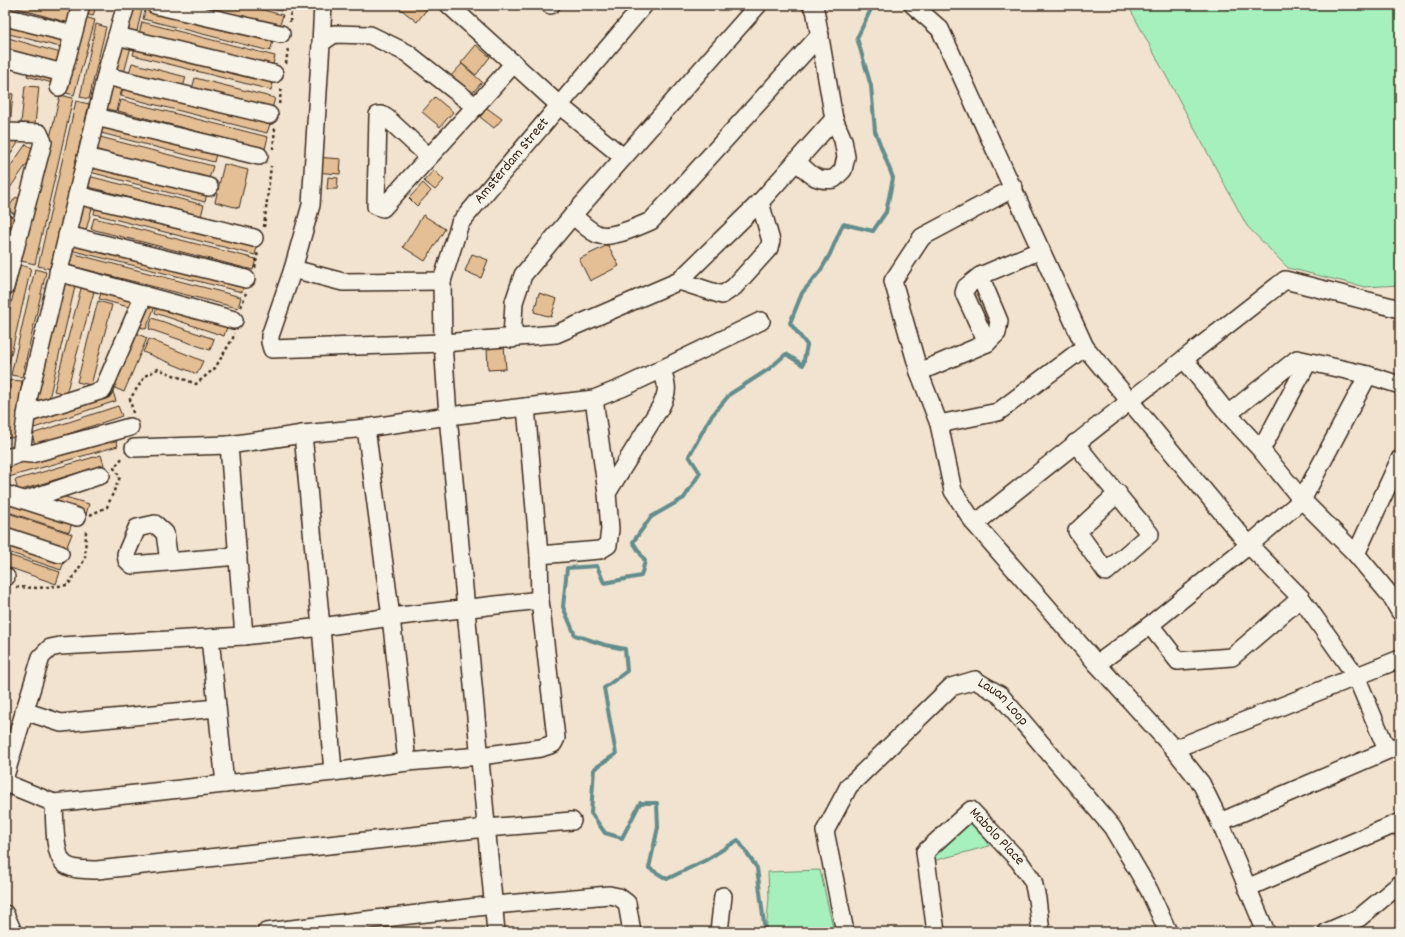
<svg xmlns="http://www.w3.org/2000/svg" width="1405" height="937" viewBox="0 0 1405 937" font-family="Dekko,sans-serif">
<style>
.green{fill:#a6f0be;stroke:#708d6e}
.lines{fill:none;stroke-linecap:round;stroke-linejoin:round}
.stream{stroke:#638d8c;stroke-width:4}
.building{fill:#e4bf95;stroke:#3b2a1e}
.street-casing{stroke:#3b2a1e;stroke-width:20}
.path{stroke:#3b2a1e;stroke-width:2.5;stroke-dasharray:3 3;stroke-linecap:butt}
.street{stroke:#f7f3e8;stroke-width:17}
.labels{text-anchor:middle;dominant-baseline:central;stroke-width:3;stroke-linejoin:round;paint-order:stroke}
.street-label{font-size:15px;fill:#3b2a1e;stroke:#f7f3e8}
</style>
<rect width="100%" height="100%" fill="#f1e3cf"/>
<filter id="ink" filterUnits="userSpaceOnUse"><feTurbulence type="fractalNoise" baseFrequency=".025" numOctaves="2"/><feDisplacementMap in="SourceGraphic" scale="8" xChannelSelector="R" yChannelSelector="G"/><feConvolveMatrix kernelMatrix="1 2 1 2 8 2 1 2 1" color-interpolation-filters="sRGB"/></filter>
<g filter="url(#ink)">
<!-- green -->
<g class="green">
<polygon points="1128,5 1400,5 1400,285 1365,287 1288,268 1247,226"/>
<polygon points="972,821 989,846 933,861 931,852"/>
<polygon points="820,870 834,932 766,932 769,898 768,872"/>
</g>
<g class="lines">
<!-- stream -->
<polyline class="stream" points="763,932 764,924 757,868 738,840 706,860 667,879 649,868 658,827 657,803 640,803 622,838 605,833 591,813 594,769 616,754 604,688 627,671 625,649 605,645 575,635 563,607 567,568 597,566 604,583 641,576 645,561 633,542 651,517 684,498 700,473 689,456 710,418 730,394 769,369 786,354 803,365 807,345 790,323 802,293 821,270 830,254 843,224 873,231 886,212 893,178 875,131 871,86 857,38 873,5"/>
</g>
<!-- building -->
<g class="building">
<polygon points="6,5 52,5 72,11 69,23"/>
<polygon points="83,5 96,5 93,16 81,13"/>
<polygon points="130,5 143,5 136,35 123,31"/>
<polygon points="190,5 243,5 283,15 279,28"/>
<polygon points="257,5 283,5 281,11"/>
<polygon points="399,5 430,5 417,22 398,7"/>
<polygon points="146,6 274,38 270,51 143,19"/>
<polygon points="81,16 95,20 74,95 59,91"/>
<polygon points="5,20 63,35 60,47 5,33"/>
<polygon points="142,22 275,56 272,68 139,34"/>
<polygon points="96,24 106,27 89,99 80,97"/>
<polygon points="5,37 64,54 60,66 5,50"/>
<polygon points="120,40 132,43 124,73 113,70"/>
<polygon points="136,44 274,80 271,90 133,55"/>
<polygon points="476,45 490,57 476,75 461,63"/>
<polygon points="132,63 186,77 183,87 129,73"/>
<polygon points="462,64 482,82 468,98 447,80"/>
<polygon points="30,66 58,73 56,84 27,76"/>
<polygon points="112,78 124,81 116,111 104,108"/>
<polygon points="195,78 275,98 272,109 192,89"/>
<polygon points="125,83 271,121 267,133 121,96"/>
<polygon points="25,86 39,87 35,124 21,123"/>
<polygon points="5,93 13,94 10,126 5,126"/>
<polygon points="60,95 73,98 35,264 21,261"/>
<polygon points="435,97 453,112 440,127 422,112"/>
<polygon points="121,100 268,137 265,149 118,111"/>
<polygon points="76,101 89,104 51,269 38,266"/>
<polygon points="487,108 502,119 494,128 480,117"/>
<polygon points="100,120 217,149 214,162 97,132"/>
<polygon points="7,135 18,143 5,162 5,138"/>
<polygon points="96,136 213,166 209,179 93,149"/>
<polygon points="26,144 36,151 5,195 5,174"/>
<polygon points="316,157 341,159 340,174 314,172"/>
<polygon points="93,160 208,189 205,202 90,172"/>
<polygon points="224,164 248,170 239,208 215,202"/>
<polygon points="434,170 444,180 435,190 424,181"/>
<polygon points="88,176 204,205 201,216 85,186"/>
<polygon points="328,177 338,178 337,189 327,189"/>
<polygon points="423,183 431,191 417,206 409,198"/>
<polygon points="16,197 25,203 16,215 7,209"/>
<polygon points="80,198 94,201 85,234 71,230"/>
<polygon points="97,202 258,243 255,255 94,214"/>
<polygon points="5,212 15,219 5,234"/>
<polygon points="423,215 445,229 425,261 403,247"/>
<polygon points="94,218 256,259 253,270 91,229"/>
<polygon points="73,239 245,281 242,292 70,250"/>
<polygon points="608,245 619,266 590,281 579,259"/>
<polygon points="71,253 241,297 238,308 68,265"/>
<polygon points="472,254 488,260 481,278 465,271"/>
<polygon points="20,265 31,268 6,376 5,375 5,330"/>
<polygon points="35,269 46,272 22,377 11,375"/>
<polygon points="62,275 77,278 48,403 33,400"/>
<polygon points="83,281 96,284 66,394 54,391"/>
<polygon points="103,287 136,296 132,308 99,299"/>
<polygon points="539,293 557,299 551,317 534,312"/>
<polygon points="146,297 157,301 146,329 135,325"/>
<polygon points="98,301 112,305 91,385 77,382"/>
<polygon points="159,301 228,324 224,336 155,313"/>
<polygon points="152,318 214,339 210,350 149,329"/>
<polygon points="131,331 147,338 124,392 108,385"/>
<polygon points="149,339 203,361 197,374 143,352"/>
<polygon points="504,345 506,369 488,370 487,347"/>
<polygon points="10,380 22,381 16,438 5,437"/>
<polygon points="112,389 116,401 34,428 30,416"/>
<polygon points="118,406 122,416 35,445 32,434"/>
<polygon points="114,434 118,446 5,478 5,465"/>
<polygon points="101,455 104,465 18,491 15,480"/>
<polygon points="52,493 89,504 85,518 48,506"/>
<polygon points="5,495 74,518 69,532 5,511"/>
<polygon points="5,512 72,534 66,549 5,528"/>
<polygon points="5,537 66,557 61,570 5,551"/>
<polygon points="5,554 60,572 56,584 5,566"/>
</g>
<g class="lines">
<defs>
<g id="street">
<polyline points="155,5 281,34"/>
<polyline points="449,5 559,105 623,157"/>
<polyline points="550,5 551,5"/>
<path d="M758 5 573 215C580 222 588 230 597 234 610 240 639 226 651 221L820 35"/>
<polyline points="913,5 940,29 1085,347 1249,545 1301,598 1356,676 1387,750"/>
<polyline points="5,17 73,34"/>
<polyline points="117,36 274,74"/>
<polyline points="321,43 323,5"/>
<polyline points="5,58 63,73"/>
<polyline points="106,76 269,115"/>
<polyline points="59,87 81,5"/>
<polyline points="476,107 407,53 370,35 334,34 321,43 311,205 293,269 270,336 270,342 272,349 443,343 556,334 679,281 760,202 834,119"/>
<polyline points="96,117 259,156"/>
<polyline points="5,132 39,133 43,142 5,287"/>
<path d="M428 156 387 118 382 115H378L376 206 383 208C426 159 471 113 514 63"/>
<polyline points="86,157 209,187"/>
<path d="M796 161C810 173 814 182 834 179L843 170 846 157 843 140 834 119 815 9 811 5"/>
<polyline points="1014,188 922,237 893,281 919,372 939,424 953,491 975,524 1097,664 1174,749 1201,783 1220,822 1266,932"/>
<polyline points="77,195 254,238"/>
<polyline points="67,235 246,279"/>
<polyline points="293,269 343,282 442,281"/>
<polyline points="58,272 234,320"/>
<polyline points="980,276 966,287 964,293 987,343"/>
<polyline points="679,281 722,295 734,287 769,248 771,241 760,202"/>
<polyline points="512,339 514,302 523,275 573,215"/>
<polyline points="1184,359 1228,414 1261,450 1302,500 1356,554 1390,595 1400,612"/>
<polyline points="662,369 761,321"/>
<polyline points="919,372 987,343 997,333 999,321 980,276 1041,250"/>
<polyline points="594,399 607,493"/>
<polyline points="526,407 539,555"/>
<polyline points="26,414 103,390 144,295"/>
<polyline points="1228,414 1297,359 1368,375 1400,385"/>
<polyline points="939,424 998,412 1085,347"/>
<polyline points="366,428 391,617 407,762"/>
<polyline points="303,434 321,627 333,772"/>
<polyline points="1075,443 1150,534 1106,572 1077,531 1118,493"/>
<polyline points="134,448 229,445"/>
<polyline points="1261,450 1308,362"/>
<polyline points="21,453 31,454 130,427"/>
<polyline points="5,459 21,453 29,395 109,63 126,5"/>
<polyline points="5,494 77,517"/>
<polyline points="26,500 101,475"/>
<path d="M975 524C1077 441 1182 361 1285 280L1400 309"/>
<polyline points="5,536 60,554"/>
<polyline points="1356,554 1400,459"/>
<polyline points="169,562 165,533 155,524 137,528 126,554 127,560 132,565 238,556"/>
<polyline points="5,577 6,577"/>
<polyline points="1150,625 1178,661 1232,657 1301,598"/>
<polyline points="210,638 225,784"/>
<polyline points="1097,664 1150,625 1249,545 1302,500 1368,375"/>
<polyline points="24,711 61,723 217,708"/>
<polyline points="1174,749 1400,659"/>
<polyline points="5,776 41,657 50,648 60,646 244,636 321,627 391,617 540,600"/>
<path d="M5 783 54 803 333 772 407 762 480 756 541 748 553 744 556 738 540 600 539 555 600 550 608 545 610 529 607 493 661 406C669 390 667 386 662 369L624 387 594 399 448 416 366 428 303 434 229 445 244 636"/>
<path d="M54 803C55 818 53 857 66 865 75 871 87 869 97 870L486 828 572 821"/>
<polyline points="1220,822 1400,745"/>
<polyline points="1247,888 1400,822"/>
<polyline points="5,914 13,932"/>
<polyline points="266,932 494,905 609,895 619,897 627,903 632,932"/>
<path id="s1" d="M496 932 448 416 443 343 442 281 460 223 644 5"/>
<polyline points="719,932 723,896"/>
<path id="s2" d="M845 932 825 831 849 786 951 687 975 680 1000 695 1112 827 1149 890 1168 932"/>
<path id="s3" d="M936 932 925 852 971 810 1019 861 1033 881 1037 899 1041 932"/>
<polyline points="1327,932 1359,918 1400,884"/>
</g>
</defs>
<!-- street casing -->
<use href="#street" class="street-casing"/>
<!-- path -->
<g class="path">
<polyline points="290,22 291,5"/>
<polyline points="286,64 288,47"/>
<polyline points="279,104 282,87"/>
<polyline points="273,149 275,128"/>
<polyline points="264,227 271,166"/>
<polyline points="255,268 258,251"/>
<polyline points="241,307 246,293"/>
<polyline points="133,413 130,399 145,376 158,369 196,384 215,368 233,338 234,333"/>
<polyline points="90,515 107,507 120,477 114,468 123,457"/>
<polyline points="16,587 38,588 68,585 85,559 86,529"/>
</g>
<!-- street -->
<use href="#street" class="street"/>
</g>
</g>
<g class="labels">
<!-- street labels -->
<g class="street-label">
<text stroke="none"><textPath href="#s1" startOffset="795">Amsterdam Street</textPath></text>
<text stroke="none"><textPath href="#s2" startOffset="357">Lauan Loop</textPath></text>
<text stroke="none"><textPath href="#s3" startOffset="180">Mabolo Place</textPath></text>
</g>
</g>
<!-- margin -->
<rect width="1405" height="937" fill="none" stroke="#f7f3e8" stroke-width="20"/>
<rect x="10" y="10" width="1385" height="917" fill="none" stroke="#3b2a1e" stroke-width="1.5" filter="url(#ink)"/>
</svg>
